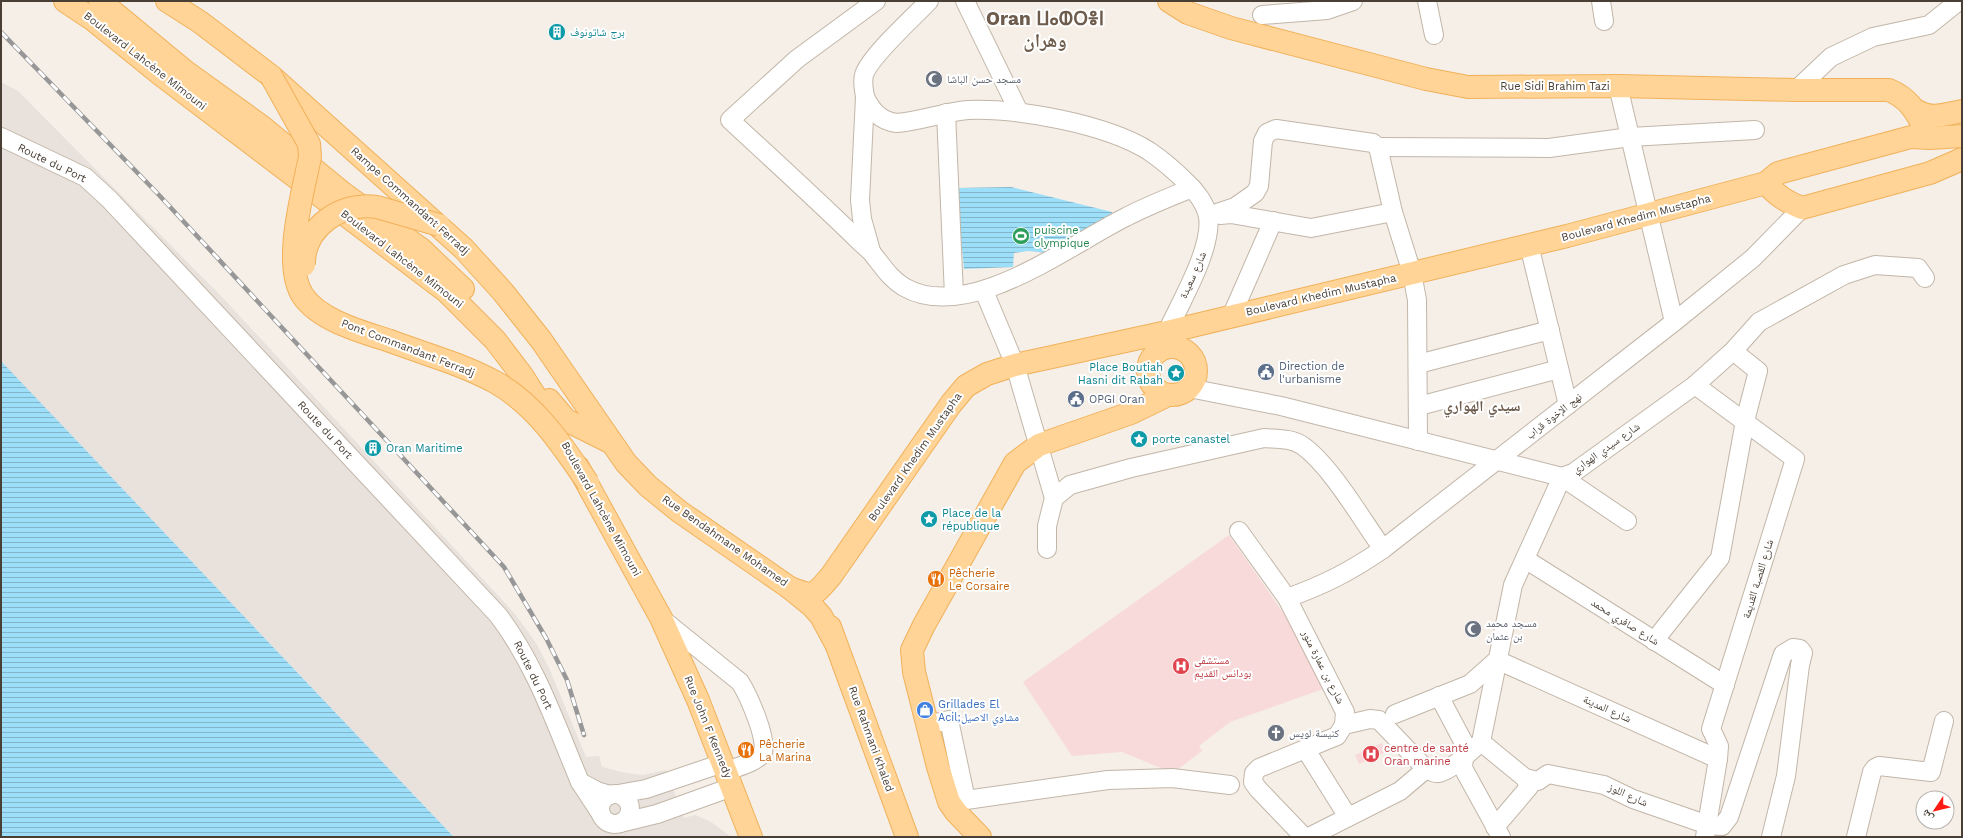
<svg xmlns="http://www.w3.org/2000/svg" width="1963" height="838" viewBox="0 0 1963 838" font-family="'Work Sans','Noto Naskh Arabic','Noto Sans Tifinagh',sans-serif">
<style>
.industrial{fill:#e8e1dc}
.medical{fill:#f7dad9}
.water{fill:url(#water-rules)}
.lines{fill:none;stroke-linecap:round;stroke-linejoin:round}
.minor-casing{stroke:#c2b6a8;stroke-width:20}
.major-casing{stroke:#f1b15a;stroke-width:24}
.minor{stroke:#fff;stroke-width:18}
.major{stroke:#ffd496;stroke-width:22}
.rail-casing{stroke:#979797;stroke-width:4.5}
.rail{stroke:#fff;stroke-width:3;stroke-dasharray:9;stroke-linecap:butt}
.major-bridge-casing{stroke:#f1b15a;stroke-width:24;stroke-linecap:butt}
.major-bridge{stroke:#ffd496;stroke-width:22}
.labels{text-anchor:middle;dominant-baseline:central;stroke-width:4;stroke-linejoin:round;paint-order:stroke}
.culture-label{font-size:11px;fill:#0d838f;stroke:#fff;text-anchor:start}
.street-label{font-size:11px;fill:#493f35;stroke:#fff}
.worship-label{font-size:11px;fill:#5b616d;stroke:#fff;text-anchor:start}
.leisure-label{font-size:11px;fill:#27864d;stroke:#fff;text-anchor:start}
.service-label{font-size:11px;fill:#4e5e75;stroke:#fff;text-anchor:start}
.food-label{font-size:11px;fill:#c56008;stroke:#fff;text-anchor:start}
.health-label{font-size:11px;fill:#be3a42;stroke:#fff;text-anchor:start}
.shop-label{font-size:11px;fill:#366cbe;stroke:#fff;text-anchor:start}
.district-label{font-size:15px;font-weight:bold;fill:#6d5b4b;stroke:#fff}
.town-label{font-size:19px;font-weight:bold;fill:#6d5b4b;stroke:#fff}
</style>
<defs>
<pattern id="water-rules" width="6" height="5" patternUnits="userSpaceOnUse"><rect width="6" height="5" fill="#9ddef8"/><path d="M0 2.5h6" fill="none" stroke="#82b5ca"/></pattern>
</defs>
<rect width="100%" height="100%" fill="#f5efe7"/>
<!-- industrial -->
<polygon class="industrial" points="1,82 18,91 223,298 515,614 536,643 549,668 586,757 599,756 602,767 626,773 643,775 666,770 684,818 695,815 711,822 731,837 454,837 1,361"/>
<!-- medical -->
<g class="medical">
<polygon points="1229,535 1309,650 1326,688 1230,722 1199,746 1202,751 1173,773 1122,752 1072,756 1023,682"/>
<polygon points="1382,743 1386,752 1359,764 1355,755"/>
</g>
<!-- water -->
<g class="water">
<polygon points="1011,187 1112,212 1110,221 1048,253 1028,251 1014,253 1013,267 964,269 956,188"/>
<polygon points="1,361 451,834 454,837 1,837"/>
</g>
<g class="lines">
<defs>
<g id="minor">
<path d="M876 1 797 59 730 120C772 159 815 198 856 238 861 243 866 247 871 252 882 265 889 278 904 287 968 324 1069 245 1126 217 1147 206 1170 197 1192 188"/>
<polyline points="965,1 1019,112"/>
<polyline points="1427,1 1434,35"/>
<polyline points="1601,1 1604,21"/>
<polyline points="1262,15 1327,10 1353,1"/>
<polyline points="1618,86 1674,322"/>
<polyline points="1796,90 1831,57 1873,37 1929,25 1959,1"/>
<path d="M865 97C872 111 880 121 897 123 921 121 944 112 968 110 1018 108 1106 124 1149 151 1162 160 1175 171 1186 182 1195 190 1206 204 1208 217 1213 248 1180 303 1167 332"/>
<polyline points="946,113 954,295"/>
<path d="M1 137 85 177 109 199 498 615C536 665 556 725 580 782"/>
<polyline points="1378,147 1549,148 1630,137 1755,130"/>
<polyline points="1220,215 1231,214 1311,228 1393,212"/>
<polyline points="1208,216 1235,207 1255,193 1259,186 1263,141 1267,133 1276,129 1373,143 1378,147 1393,212 1412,273 1417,300 1418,441"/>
<polyline points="1529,245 1568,405"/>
<path d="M871 251 862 219 860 200 865 97C864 89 862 83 864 75 869 57 914 17 929 1"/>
<polyline points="984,291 1015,365 1054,498"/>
<polyline points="1231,317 1273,221"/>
<polyline points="1418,364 1550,330"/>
<polyline points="1695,385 1795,459 1711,729 1719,746 1718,759 1705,837"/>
<polyline points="1189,388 1281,406 1562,477 1627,521"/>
<polyline points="1419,406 1559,369"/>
<polyline points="1239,531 1287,598 1345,712 1344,725 1337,736 1259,768 1254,773 1253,782 1258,789 1304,837"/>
<path d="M1047 549V526L1054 498 1070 485 1131 468 1264 438C1277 439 1292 438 1303 446 1331 466 1362 520 1383 549"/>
<polyline points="1525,559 1725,685"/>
<path d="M1287 598C1324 585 1351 571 1383 549L1674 322 1753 258 1802 208"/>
<path d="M662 619 740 682C747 693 770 742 762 754 755 763 737 767 727 771"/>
<polyline points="1654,641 1720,558 1745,421 1758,371 1733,351"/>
<polyline points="1439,696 1465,745 1463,768 1501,837"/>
<polyline points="1395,714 1470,684 1497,660 1718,759"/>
<polyline points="927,725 949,720 966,800 1108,780 1172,778 1230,785"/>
<path d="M1344 725 1370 719 1379 720 1426 769C1429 770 1434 774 1438 773 1451 771 1472 750 1481 742L1513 585 1562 477 1573 473 1695 385 1733 351 1759 322 1844 275 1875 265 1918 268 1925 278"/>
<polyline points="1481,742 1525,778 1529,787 1495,827"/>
<polyline points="1306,750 1348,817"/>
<polyline points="1525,778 1538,781 1548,774 1604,785 1633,799 1708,825 1722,826 1729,817 1783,654 1793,648 1800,649 1803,653 1800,665 1786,776 1771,837"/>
<polyline points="618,794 646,789 723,763"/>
<circle cx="615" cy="809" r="15"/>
<polyline points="601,814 580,782 597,791 610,795"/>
<polyline points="620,823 657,814 732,787"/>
<polyline points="1309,837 1400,791 1426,769"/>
<polyline points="1856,837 1872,772 1875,768 1879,766 1931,772 1944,721"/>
</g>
<g id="major">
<polyline points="65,1 92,19 160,74 447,292 495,340 521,374 555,427"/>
<polyline points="100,1 186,72 261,126 344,194 421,249 463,289"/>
<polyline points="167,1 200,22 271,76 464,249 503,292 541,340 626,463 648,486 680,512 790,588 812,606 821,616 835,642"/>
<path d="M1169 1 1188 13 1231 28 1426 79 1468 87 1618 86 1796 90H1889C1913 100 1918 117 1930 138"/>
<path d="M1915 110C1933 120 1942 115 1962 111"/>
<path d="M1766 183C1777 196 1787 202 1802 208L1930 173 1962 159"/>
<polyline points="1766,183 1778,173 1911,137 1930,138 1962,136"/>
<circle cx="1172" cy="371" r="24"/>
<polyline points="549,400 566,420 610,442"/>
<polyline points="578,467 661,618 698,700 751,837"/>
<path d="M790 588C815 598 814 595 831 576L951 404 966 386 987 374 1015 365 1167 332 1567 236 1766 183"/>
<polyline points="830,627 907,837"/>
<polyline points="980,837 956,812 949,802 938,767 914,672 912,650 924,625 1015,463 1039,445 1131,413 1168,395"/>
</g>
</defs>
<!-- minor casing -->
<use href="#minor" class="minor-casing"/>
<!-- major casing -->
<use href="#major" class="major-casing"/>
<!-- minor -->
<use href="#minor" class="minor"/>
<!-- major -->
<use href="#major" class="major"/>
<defs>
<polyline id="rail" points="1,32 159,195 504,567 546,638 567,680 584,735"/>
</defs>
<!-- rail casing -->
<use href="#rail" class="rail-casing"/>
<!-- rail -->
<use href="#rail" class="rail"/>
<defs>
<g id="major-bridge">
<path d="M271 76 309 144 310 157C303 192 282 265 303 296 320 321 363 332 390 341 425 354 462 364 495 382 536 405 562 445 588 483"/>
<path d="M304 265C303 228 341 201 377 207L439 225"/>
</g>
</defs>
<!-- major-bridge casing -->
<use href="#major-bridge" class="major-bridge-casing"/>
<!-- major-bridge -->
<use href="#major-bridge" class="major-bridge"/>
</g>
<!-- icons -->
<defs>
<symbol id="building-disc" viewBox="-11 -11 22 22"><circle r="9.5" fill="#0f9aa8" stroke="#fff"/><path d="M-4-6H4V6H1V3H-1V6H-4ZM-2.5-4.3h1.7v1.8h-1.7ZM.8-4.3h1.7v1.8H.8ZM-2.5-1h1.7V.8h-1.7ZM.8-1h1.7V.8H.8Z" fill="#fff"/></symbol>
<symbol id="mosque-disc" viewBox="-11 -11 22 22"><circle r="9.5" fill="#6b7280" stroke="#fff"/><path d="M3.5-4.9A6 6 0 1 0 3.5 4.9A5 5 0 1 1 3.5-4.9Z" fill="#fff"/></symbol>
<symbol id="stadium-disc" viewBox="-11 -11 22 22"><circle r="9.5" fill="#2e9e5b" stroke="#fff"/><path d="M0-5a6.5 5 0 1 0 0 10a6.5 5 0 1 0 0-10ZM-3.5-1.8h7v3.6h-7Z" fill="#fff"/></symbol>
<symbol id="civic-disc" viewBox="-11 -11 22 22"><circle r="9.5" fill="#5c6f8a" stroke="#fff"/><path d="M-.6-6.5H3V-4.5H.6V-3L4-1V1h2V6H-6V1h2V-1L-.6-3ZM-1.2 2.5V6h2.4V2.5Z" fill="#fff"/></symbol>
<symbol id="sight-disc" viewBox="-11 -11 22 22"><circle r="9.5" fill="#0f9aa8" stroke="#fff"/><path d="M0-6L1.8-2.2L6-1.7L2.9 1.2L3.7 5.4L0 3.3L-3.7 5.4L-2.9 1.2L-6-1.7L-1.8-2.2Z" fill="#fff"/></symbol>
<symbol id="restaurant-disc" viewBox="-11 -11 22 22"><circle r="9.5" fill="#e8710a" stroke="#fff"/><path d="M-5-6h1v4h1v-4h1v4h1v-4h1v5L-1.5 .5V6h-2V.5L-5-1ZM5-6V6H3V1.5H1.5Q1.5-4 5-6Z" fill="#fff"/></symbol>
<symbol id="hospital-disc" viewBox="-11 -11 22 22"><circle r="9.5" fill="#e0444e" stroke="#fff"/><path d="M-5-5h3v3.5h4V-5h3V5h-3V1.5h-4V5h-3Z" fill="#fff"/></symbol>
<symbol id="shop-disc" viewBox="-11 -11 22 22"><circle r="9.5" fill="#3f7fe0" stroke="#fff"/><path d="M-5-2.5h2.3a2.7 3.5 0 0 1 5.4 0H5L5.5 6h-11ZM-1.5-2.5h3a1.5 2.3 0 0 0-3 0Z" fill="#fff"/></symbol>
<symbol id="church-disc" viewBox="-11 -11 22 22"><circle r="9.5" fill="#6b7280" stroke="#fff"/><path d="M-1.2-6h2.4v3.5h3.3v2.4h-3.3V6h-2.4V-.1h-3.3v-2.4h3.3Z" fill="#fff"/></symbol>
</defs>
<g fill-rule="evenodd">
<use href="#building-disc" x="547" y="22" width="20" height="20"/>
<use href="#mosque-disc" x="924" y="69" width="20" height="20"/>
<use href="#stadium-disc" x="1011" y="226" width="20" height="20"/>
<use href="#civic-disc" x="1256" y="362" width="20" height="20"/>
<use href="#sight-disc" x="1166" y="363" width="20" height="20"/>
<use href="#civic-disc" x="1066" y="389" width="20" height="20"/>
<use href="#sight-disc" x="1129" y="429" width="20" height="20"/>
<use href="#building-disc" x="363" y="438" width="20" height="20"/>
<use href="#sight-disc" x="919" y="509" width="20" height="20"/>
<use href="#restaurant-disc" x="926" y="569" width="20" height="20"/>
<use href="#mosque-disc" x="1463" y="619" width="20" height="20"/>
<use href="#hospital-disc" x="1171" y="656" width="20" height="20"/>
<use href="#shop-disc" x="915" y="700" width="20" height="20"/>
<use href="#church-disc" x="1266" y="723" width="20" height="20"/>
<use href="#restaurant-disc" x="736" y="740" width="20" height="20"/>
<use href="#hospital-disc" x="1361" y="744" width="20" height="20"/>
</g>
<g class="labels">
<!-- culture labels -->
<g class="culture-label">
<text x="570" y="32">برج شاتونوف</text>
<text x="1163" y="367" text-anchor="end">Place Boutiah<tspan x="1163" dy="13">Hasni dit Rabah</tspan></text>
<text x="1152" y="439">porte canastel</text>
<text x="386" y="448">Oran Maritime</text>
<text x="942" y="513">Place de la<tspan x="942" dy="13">république</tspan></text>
</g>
<!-- street labels -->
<g class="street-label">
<text transform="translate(145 61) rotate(38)">Boulevard Lahcène Mimouni</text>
<text x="1555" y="86">Rue Sidi Brahim Tazi</text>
<text transform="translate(52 163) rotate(26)">Route du Port</text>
<text transform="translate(410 201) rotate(42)">Rampe Commandant Ferradj</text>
<text transform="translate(1636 218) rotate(-15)">Boulevard Khedim Mustapha</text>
<text transform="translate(402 259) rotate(38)">Boulevard Lahcène Mimouni</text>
<text transform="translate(1193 275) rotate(-66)">شارع سعيدة</text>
<text transform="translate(1321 295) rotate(-13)">Boulevard Khedim Mustapha</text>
<text transform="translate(408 348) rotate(21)">Pont Commandant Ferradj</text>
<text transform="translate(1554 416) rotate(-38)">نهج الإخوة قراب</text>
<text transform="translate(325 430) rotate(47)">Route du Port</text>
<text transform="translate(1606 448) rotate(-35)">شارع سيدي الهواري</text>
<text transform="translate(915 457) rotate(-55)">Boulevard Khedim Mustapha</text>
<text transform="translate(601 509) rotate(61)">Boulevard Lahcène Mimouni</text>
<text transform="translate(725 541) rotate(35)">Rue Bendahmane Mohamed</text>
<text transform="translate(1758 579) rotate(-73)">شارع القصبة القديمة</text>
<text transform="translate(1625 622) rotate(32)">شارع صافري محمد</text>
<text transform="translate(1323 667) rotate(63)">شارع بن عمارة منور</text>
<text transform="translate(533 675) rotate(64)">Route du Port</text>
<text transform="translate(1607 709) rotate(24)">شارع المدينة</text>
<text transform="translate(708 727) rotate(68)">Rue John F Kennedy</text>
<text transform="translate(871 739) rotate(70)">Rue Rahmani Khaled</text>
<text transform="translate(1628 795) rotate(24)">شارع اللوز</text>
</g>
<!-- worship labels -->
<g class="worship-label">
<text x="947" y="79">مسجد حسن الباشا</text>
<text x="1486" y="623">مسجد محمد<tspan x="1486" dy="13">بن عثمان</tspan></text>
<text x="1289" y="733">كنيسة لويس</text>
</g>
<!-- leisure labels -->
<g class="leisure-label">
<text x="1034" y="230">puiscine<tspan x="1034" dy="13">olympique</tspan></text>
</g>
<!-- service labels -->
<g class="service-label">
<text x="1279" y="366">Direction de<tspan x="1279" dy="13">l'urbanisme</tspan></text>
<text x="1089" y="399">OPGI Oran</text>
</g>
<!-- food labels -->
<g class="food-label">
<text x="949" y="573">Pêcherie<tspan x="949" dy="13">Le Corsaire</tspan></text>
<text x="759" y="744">Pêcherie<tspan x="759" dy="13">La Marina</tspan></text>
</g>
<!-- health labels -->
<g class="health-label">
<text x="1194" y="660">مستشفى<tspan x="1194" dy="13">بودانس القديم</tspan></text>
<text x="1384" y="748">centre de santé<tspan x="1384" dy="13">Oran marine</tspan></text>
</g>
<!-- shop labels -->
<g class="shop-label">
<text x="938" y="704">Grillades El<tspan x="938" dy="13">Acil;مشاوي الاصيل</tspan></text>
</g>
<!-- district labels -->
<g class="district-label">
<text x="1482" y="406">سيدي الهواري</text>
</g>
<!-- town labels -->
<g class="town-label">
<text x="1045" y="18">Oran ⵡⴰⵀⵔⴻⵏ<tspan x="1045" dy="22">وهران</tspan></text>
</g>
</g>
<!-- border -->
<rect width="1963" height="838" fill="none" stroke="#493f35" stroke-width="4"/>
<!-- north arrow -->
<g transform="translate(1935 810) rotate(235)"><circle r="19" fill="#ffffff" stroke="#b6b2ae"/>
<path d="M0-3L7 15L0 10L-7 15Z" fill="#ff1b14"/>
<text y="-6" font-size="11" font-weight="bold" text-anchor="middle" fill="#493f35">ش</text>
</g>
</svg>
